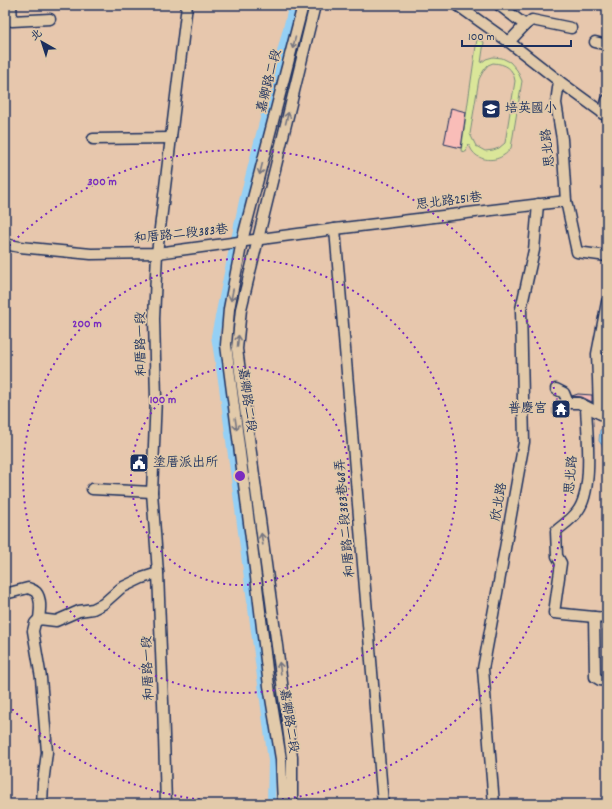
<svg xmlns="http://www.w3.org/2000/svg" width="612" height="809" viewBox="0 0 612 809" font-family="Dekko,'LXGW WenKai TC',sans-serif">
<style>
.green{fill:#dae699;stroke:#7a8a7c;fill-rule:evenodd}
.water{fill:#95d0f5;stroke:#6490b9}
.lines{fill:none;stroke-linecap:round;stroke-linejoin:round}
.canal{stroke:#95d0f5;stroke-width:8}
.building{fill:#f9bdb8;stroke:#1b2f5e}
.minor-casing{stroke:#1b2f5e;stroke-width:13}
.minor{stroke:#e2caaa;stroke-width:10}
.oneway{stroke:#757580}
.ring{fill:none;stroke:#7b2cbf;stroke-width:2;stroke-dasharray:2 4}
.labels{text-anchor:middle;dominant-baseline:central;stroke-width:3.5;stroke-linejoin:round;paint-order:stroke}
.street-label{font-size:13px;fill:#1b2f5e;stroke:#e2caaa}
.poi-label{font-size:13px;fill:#1b2f5e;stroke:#e2caaa;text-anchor:start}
.centre{fill:#7b2cbf;stroke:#e2caaa;stroke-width:2}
.ring-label{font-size:12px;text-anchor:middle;font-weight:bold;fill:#7b2cbf;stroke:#e2caaa;stroke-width:3.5;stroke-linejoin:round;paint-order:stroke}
</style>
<rect width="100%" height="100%" fill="#e7c7ad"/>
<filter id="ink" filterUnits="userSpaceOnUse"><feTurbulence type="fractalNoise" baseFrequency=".025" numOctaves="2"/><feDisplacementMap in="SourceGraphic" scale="8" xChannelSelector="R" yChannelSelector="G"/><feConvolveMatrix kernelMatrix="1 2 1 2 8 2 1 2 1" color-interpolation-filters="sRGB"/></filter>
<g filter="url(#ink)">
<!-- green -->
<path class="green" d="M477 39 484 42 481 63 486 59 493 57 502 58 510 62 517 70 522 81 511 148C509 151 506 154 504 155 495 162 480 161 473 152 471 150 470 146 468 144L466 152 461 151ZM493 63C506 64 513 68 515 81L505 143 499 148 493 150 485 151 476 146 470 134 479 79 484 70 488 65Z"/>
<!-- water -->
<polygon class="water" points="607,428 607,450 604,448 599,441 600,430"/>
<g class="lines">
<!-- canal -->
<polyline class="canal" points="271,804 272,761 223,387 215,336 243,201 293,5"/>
</g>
<!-- building -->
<g class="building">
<polygon points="451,108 466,112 461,148 444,144"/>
<polygon points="578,394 592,395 592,402 582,397 572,396"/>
<polygon points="553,404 561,404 564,408 568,410 568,414 553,414"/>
</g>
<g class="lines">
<defs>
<g id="minor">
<polyline points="11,5 12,21 50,19"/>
<polyline points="457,5 509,42 559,81 607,116"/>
<polyline points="499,5 525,25"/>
<polyline points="509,42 525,25 532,20 571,28"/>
<polyline points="595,42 607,45"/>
<polyline points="559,81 556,103 562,139 566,201 577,252 607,256"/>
<polyline points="603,114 607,100"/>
<polyline points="93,139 171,138"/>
<polyline points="335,229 383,804"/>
<polyline points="5,244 20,247 91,254 157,253 335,229 566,201"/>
<polyline points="556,389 564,393 568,403 579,403 607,417"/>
<path d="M586 407C587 434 594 491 577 512 572 519 563 525 556 531L557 556 561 563 554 613 594 617"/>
<polyline points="599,413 598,378 597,354 607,302"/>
<polyline points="92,489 152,492"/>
<path d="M5 594 28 588C30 589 34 590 36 592 42 599 40 611 39 619"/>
<polyline points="607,618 594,617 595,677 600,680 607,681"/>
<polyline points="42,804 43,783 47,752 41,678 33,631 35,623 39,619 56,621 79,611 93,609 103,604 121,588 142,578 158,573"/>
<polyline points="166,804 163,702 158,573 152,492 156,398 154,319 157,253 187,5"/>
<polyline points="283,804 281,759 269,686 255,569 226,345 229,309 242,241 303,5"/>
<polyline points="292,804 292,757 237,349 241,309 315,5"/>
<polyline points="494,804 483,669 499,582 524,442 521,309 534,250 538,204"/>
</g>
</defs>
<!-- minor casing -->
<use href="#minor" class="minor-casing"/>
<!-- minor -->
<use href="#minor" class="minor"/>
</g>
<!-- one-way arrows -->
<defs><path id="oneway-shaft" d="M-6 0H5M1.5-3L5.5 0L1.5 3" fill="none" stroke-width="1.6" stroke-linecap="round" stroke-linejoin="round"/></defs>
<g class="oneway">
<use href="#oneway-shaft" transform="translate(294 43) rotate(104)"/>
<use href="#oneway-shaft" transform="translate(287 118) rotate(-76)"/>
<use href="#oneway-shaft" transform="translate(261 169) rotate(104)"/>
<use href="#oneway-shaft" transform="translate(232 295) rotate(101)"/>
<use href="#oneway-shaft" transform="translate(238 341) rotate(-85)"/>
<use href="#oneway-shaft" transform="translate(236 424) rotate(82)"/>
<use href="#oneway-shaft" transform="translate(262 539) rotate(-98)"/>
<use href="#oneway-shaft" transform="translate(280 668) rotate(-98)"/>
</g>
</g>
<!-- distance rings -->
<g class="ring">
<circle cx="240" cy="476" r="109"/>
<circle cx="240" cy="476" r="217"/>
<path d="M5 250A326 326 0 1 1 5 702"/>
</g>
<!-- icons -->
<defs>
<symbol id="school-square" viewBox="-11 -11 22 22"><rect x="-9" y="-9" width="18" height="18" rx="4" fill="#1b2f5e" stroke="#e2caaa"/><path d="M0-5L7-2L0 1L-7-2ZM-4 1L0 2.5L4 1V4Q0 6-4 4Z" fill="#fff"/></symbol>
<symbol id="temple-square" viewBox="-11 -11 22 22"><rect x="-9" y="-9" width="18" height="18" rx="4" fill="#1b2f5e" stroke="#e2caaa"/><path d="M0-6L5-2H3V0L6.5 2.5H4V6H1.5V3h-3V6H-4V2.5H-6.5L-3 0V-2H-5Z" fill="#fff"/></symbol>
<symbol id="civic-square" viewBox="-11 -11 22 22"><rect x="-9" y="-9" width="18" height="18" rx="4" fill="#1b2f5e" stroke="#e2caaa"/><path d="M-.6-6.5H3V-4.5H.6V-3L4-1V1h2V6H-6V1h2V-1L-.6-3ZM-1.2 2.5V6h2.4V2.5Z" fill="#fff"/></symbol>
</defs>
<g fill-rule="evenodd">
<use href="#school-square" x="480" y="98" width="22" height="22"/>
<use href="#temple-square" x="550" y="398" width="22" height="22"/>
<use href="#civic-square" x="128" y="452" width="22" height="22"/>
</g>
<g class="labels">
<!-- street labels -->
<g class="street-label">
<text transform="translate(270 81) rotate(-76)">嘉卿路二段</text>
<text transform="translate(549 148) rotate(-96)">思北路</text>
<text transform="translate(449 202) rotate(-7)">思北路251巷</text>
<text transform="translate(181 235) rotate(-6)">和厝路二段383巷</text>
<text transform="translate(142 344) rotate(-91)">和厝路一段</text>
<text transform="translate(246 400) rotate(82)">嘉卿路二段</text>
<text transform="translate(572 475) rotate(-85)">思北路</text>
<text transform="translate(500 502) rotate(-80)">欣北路</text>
<text transform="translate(346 518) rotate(-95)">和厝路二段383巷68弄</text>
<text transform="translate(149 668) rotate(-92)">和厝路一段</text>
<text transform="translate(288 721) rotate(81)">嘉卿路二段</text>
</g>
<!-- poi labels -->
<g class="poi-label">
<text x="505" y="109">培英國小</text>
<text x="547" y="409" text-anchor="end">普慶宮</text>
<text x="153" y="463">塗厝派出所</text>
</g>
</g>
<circle cx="240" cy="476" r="6" class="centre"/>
<g class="ring-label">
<text x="102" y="185">300 m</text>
<text x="87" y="327">200 m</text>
<text x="163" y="403">100 m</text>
</g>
<!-- margin -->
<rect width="612" height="809" fill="none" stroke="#e2caaa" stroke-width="20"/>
<rect x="10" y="10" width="592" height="789" fill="none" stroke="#1b2f5e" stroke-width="1.5" filter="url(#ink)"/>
<!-- north arrow -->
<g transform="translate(42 42) rotate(321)" stroke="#e2caaa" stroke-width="3" paint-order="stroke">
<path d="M0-3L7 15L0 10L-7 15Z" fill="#1b2f5e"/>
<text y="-6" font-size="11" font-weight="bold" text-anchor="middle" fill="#1b2f5e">北</text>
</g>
<!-- scale -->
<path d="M462 40v6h109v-6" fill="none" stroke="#1b2f5e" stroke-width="2"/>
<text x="468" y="40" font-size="12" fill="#1b2f5e" stroke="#e2caaa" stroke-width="3" paint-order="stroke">100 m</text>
</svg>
